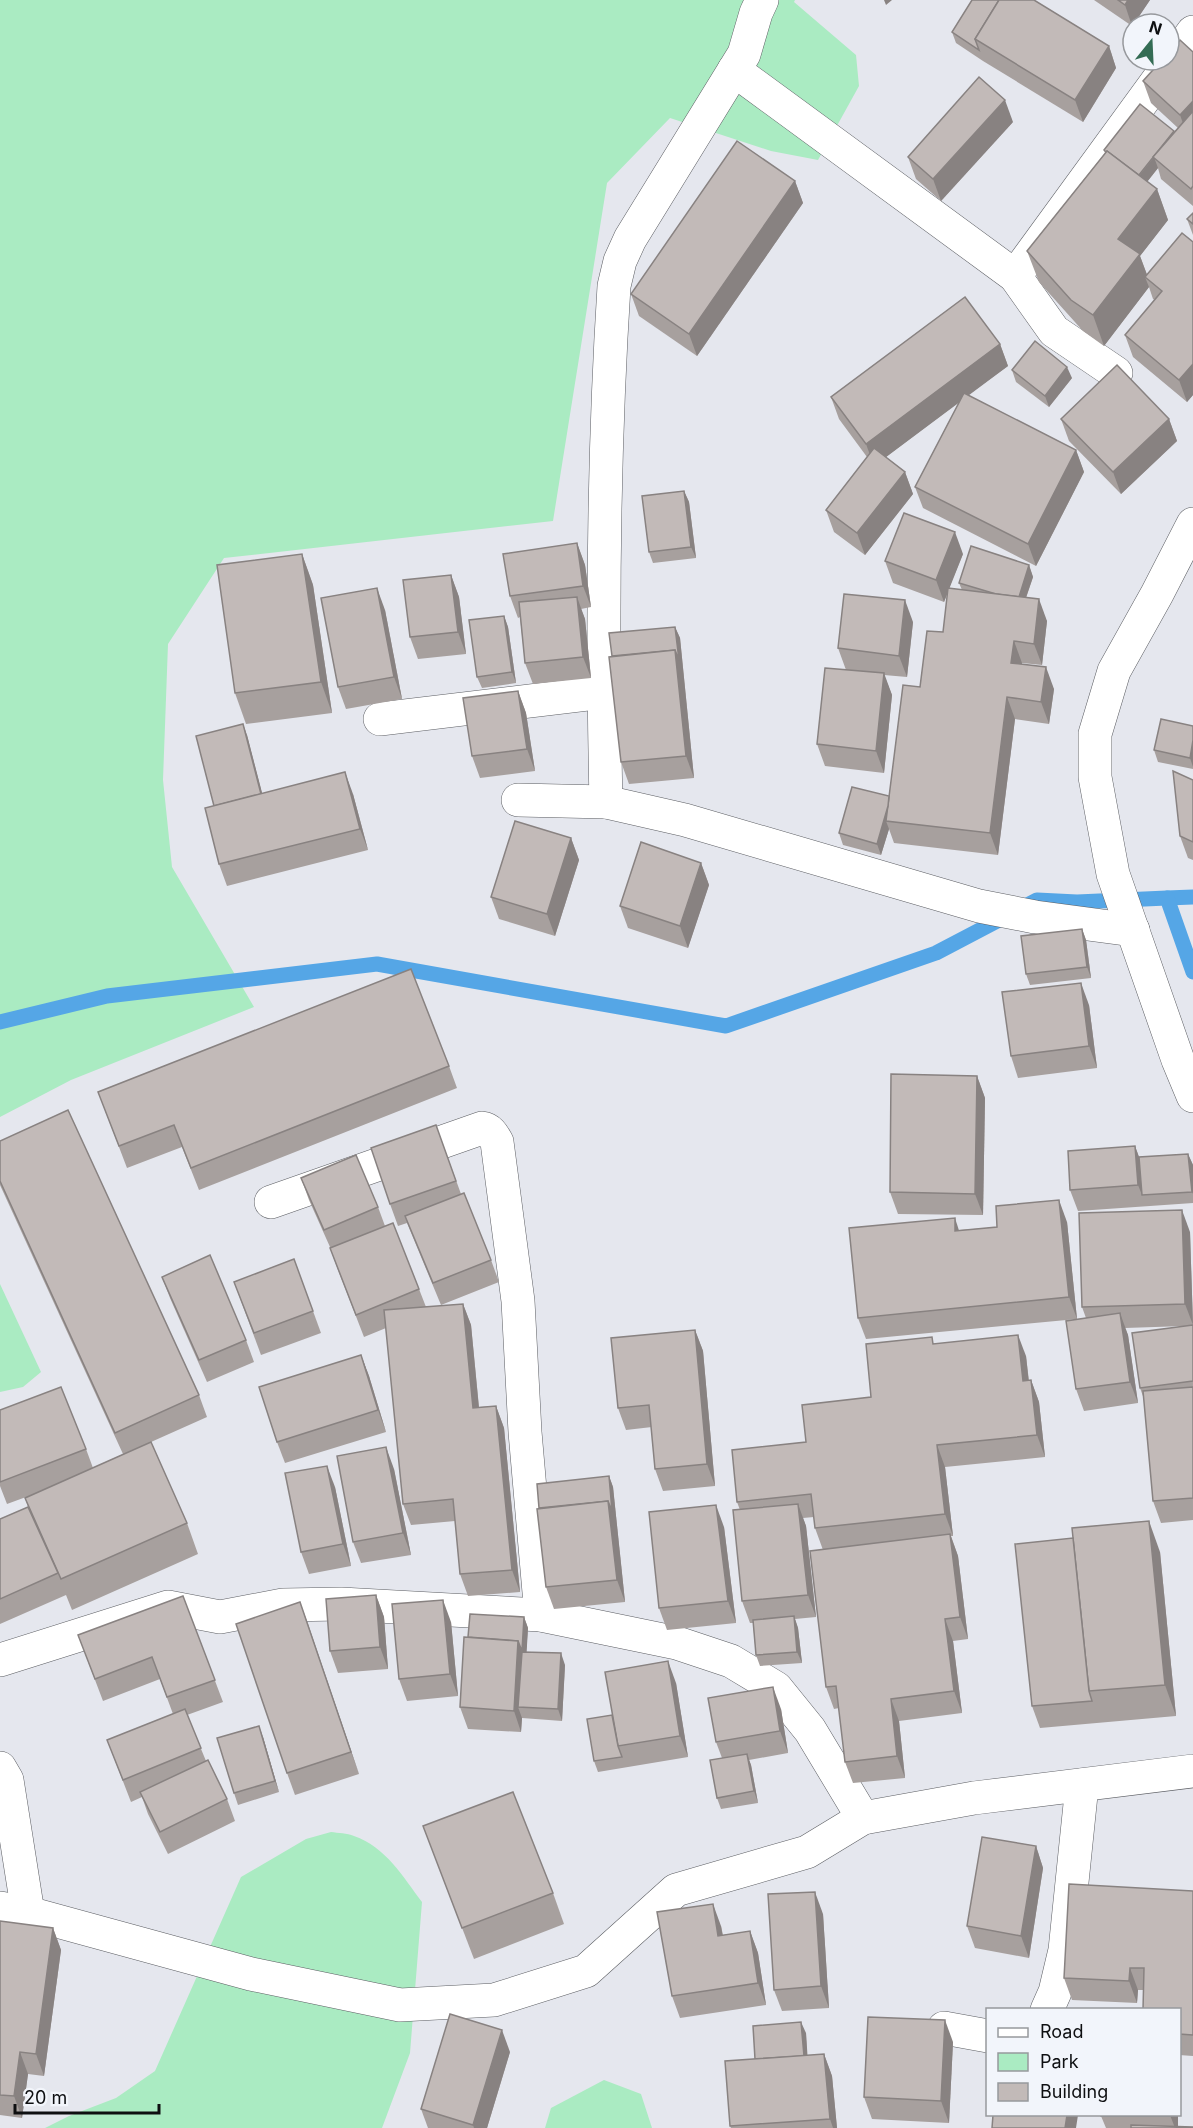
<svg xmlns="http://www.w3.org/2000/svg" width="1193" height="2128" viewBox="0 0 1193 2128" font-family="Inter,sans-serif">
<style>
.green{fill:#aaebc2}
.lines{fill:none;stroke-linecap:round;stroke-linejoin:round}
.stream{stroke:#55a6e6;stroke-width:15}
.minor-casing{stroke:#5c5e63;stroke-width:34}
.minor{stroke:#fff;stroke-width:33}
.wall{fill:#a7a09e}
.shaded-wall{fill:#888281}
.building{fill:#c2bab8;stroke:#888281;stroke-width:1.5}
</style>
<rect width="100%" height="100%" fill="#e5e7ee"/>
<!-- green -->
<g class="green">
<polygon points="0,0 795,0 794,2 856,55 859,86 818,160 771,151 670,118 607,183 553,521 224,558 168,644 163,780 172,867 254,1007 71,1080 0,1117"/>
<polygon points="0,1284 41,1372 23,1387 0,1392"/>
<path d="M331 1832C338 1833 347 1833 354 1836 386 1847 403 1877 422 1902L410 2053 382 2128H45L69 2116 116 2098 155 2071 241 1877 306 1839Z"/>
<polygon points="604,2080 641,2094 652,2128 545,2128 551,2108"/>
</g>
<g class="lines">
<!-- stream -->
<g class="stream">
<polyline points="1167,898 1193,897"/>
<polyline points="0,1022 107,996 377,964 726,1026 936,953 1037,900 1077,902 1167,898 1193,972"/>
</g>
<defs>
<g id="minor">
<path d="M762 0 756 13 744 54 630 239 620 261 614 286C603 458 602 630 606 802L685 820 979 906 1035 917 1133 930"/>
<polyline points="734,70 1015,276 1193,32"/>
<polyline points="1015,276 1054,331 1116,373"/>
<polyline points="1193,524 1157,594 1114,671 1095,734 1095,777 1113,874 1178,1060 1193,1096"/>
<polyline points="380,719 604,692"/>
<polyline points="518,800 606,802"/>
<path d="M271 1202 482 1128C490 1129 493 1135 497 1142L518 1301 525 1432 541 1615"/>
<polyline points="0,1660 168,1607 220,1617 283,1605 341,1604 541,1615 677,1643 731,1661 776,1688 810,1730 863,1818"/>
<polyline points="0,1768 7,1780 28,1913"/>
<polyline points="0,1908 28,1913 251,1974 400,2005 494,2000 586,1971 676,1890 807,1852 863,1818 974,1798 1193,1771"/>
<polyline points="1047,2010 1055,1992 1065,1950 1082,1785"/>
<polyline points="944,2028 988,2036"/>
</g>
</defs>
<!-- minor casing -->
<use href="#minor" class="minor-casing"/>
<!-- minor -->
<use href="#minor" class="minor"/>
</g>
<!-- wall -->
<g class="wall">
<polygon points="1094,0 1150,0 1132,26"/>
<polygon points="952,32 1109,46 1116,68 1083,122 983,61 956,43"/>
<polygon points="1193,52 1193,206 1161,179 1158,168 1147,182 1157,189 1168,220 1140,256 1147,275 1193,242 1193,395 1187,402 1133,357 1125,335 1155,300 1153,299 1149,287 1104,346 1083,331 1039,282 1027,251 1105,153 1104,150 1175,132 1178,128 1151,103 1143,81"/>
<polygon points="1013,122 941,201 916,179 908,157"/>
<polygon points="795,181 803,203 697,356 639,316 631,294"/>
<polygon points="1193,213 1193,235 1187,219"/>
<polygon points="1000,344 1008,366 968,395 1076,450 1084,472 1036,566 923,508 915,487 959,402 886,457 905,472 913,494 865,555 834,532 826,510 867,457 839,419 831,397"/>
<polygon points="1012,370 1072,378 1049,407 1016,382"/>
<polygon points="1061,419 1169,419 1177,441 1121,494 1069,441"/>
<polygon points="684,491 689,502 696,558 653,563 649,552"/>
<polygon points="577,543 585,565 591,607 581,609 585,619 591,678 533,684 525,663 520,617 518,618 510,596"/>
<polygon points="302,554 313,585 332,713 246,724 235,693"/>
<polygon points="963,554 949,588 962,590 959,583 1029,565 1033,577 1026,598 1047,621 1042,665 1022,663 1021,664 1054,689 1049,724 1015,719 998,855 894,843 889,829 881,855 843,845 839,833 889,796 920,687 943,632 948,592 944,602 893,583 885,561"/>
<polygon points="451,575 459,597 466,654 418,659 410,637"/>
<polygon points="385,610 402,699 346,709 338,687"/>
<polygon points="504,616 508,627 516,683 482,688 477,677"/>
<polygon points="913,622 907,677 884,675 892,695 884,773 825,766 817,744 846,670 838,648"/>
<polygon points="675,627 680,638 694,778 629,784 621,762 612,656"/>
<polygon points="518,691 526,713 535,771 480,778 472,756"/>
<polygon points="1193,726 1193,769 1158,762 1154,750"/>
<polygon points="247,735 262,793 353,794 368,850 227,886 219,864"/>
<polygon points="1193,780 1193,860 1188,858 1180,836"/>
<polygon points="571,838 579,860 555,936 499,919 491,897"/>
<polygon points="701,863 709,885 688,948 628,928 620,906"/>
<polygon points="1082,929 1086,940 1091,978 1030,985 1026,974"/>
<polygon points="1089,1005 1097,1068 1018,1078 1011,1056"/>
<polygon points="449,1066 457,1088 199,1190 182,1147 127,1168 98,1092"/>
<polygon points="977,1076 985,1098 983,1215 898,1214 890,1192"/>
<polygon points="436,1125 461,1194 491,1260 499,1282 441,1305 407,1223 398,1226 390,1204"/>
<polygon points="0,1141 199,1395 207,1417 151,1442 187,1523 198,1554 72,1610 66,1595 0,1624 0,1519 28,1507 25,1498 26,1497 7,1504 0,1486 0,1410 86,1449 93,1468 123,1454 0,1185"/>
<polygon points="1135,1146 1139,1157 1188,1154 1193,1165 1193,1203 1078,1211 1070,1190"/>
<polygon points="301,1178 378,1207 385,1226 419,1289 426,1307 463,1304 471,1325 479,1407 496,1406 504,1428 520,1592 468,1596 460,1574 455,1521 411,1525 403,1504 386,1328 364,1337 338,1270 330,1248 330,1247 309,1200"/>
<polygon points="1067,1222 1077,1319 866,1339 858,1318 959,1230"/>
<polygon points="1190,1232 1193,1325 1193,1520 1161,1523 1153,1501 1144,1399 1140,1388 1185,1326 1125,1328 1128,1335 1138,1403 1084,1411 1076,1389 1086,1318 1082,1307"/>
<polygon points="294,1259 321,1333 261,1355 234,1282"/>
<polygon points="162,1277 246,1340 254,1362 207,1382 170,1298"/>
<polygon points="695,1330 703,1351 715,1486 663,1491 655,1469 652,1427 626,1430 618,1408"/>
<polygon points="934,1344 1026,1356 1029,1381 1031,1380 1039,1402 1045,1457 945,1467 953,1536 951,1536 958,1556 968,1639 953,1641 962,1713 899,1721 905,1778 853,1783 845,1762 839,1708 834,1709 826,1687 823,1550 815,1528 814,1517 803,1518 806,1526 816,1617 795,1619 798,1628 802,1663 760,1666 756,1655 753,1623 750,1623 742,1601 740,1510 737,1502 806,1442 871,1397"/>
<polygon points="361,1355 369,1376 386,1432 285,1463 277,1442"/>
<polygon points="394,1469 411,1555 361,1563 353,1542"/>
<polygon points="609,1476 613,1487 625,1602 554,1609 546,1587 539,1508"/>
<polygon points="335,1487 351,1566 309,1574 301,1552"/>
<polygon points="724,1527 736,1623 667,1630 659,1608"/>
<polygon points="1160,1552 1176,1716 1040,1728 1032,1706"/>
<polygon points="376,1595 384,1617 388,1669 338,1673 330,1651"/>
<polygon points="183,1596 223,1702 187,1715 206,1761 227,1799 235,1821 168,1854 148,1814 142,1797 131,1802 107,1740 173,1714 160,1679 103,1701 78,1635"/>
<polygon points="300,1602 359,1774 295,1795 287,1773"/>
<polygon points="524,1617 528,1628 526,1652 565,1665 562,1721 522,1718 521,1732 468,1729 460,1707 468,1637"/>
<polygon points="451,1622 458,1696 407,1701 399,1679"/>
<polygon points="676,1683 688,1757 598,1772 594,1761 612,1715"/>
<polygon points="781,1709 788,1753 749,1760 751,1765 758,1803 721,1809 717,1798 722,1758 716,1742"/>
<polygon points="263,1737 279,1792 238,1805 234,1793"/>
<polygon points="423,1826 553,1893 564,1924 474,1959"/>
<polygon points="1036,1846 1043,1868 1029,1958 975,1948 967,1926"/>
<polygon points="1193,1891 1193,2056 1179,2055 1179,2010 1143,1990 1138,1990 1137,2003 1072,2000 1064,1978"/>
<polygon points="823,1914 829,2008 782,2011 774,1990"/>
<polygon points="0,1921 53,1928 61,1950 44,2076 28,2074 22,2118 0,2115"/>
<polygon points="721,1926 723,1935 750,1931 758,1953 766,2005 680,2018 672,1996"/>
<polygon points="806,2033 807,2056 824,2054 832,2076 837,2128 731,2128 730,2126 755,2059"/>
<polygon points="953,2042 949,2123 872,2119 864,2097"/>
<polygon points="510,2052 487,2128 428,2128 421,2109"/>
<polygon points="1178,2115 1178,2126 1193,2128 1106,2128 1101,2116"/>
</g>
<!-- shaded-wall -->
<g class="shaded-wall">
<polygon points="884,0 892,0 886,5"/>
<polygon points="1128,0 1150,0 1134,24 1133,24 1132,26 1125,5"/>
<polygon points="1109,46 1116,68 1083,122 1075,100"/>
<polygon points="1005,100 1013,122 941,201 933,179"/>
<polygon points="1193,101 1193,132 1188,137 1180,115"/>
<polygon points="1154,157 1158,168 1143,187 1139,176"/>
<polygon points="795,181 803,203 697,356 689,334"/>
<polygon points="1157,189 1168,220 1140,256 1149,280 1145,277 1149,287 1104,346 1093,315 1118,239"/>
<polygon points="1000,344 1008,366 874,466 866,444"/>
<polygon points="1193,364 1193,395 1187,402 1179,380"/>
<polygon points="1067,367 1072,378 1049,407 1045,396"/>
<polygon points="1169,419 1177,441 1121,494 1113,472"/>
<polygon points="1076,450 1084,472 1036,566 1028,544"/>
<polygon points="905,472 913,494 865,555 857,533"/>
<polygon points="684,491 689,502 696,558 691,547"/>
<polygon points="955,532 963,554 944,602 936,580"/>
<polygon points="577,543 585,565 591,607 583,586"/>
<polygon points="302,554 313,585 332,713 321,682"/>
<polygon points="1029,565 1033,577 1021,612 1017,601"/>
<polygon points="451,575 459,597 466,654 458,632"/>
<polygon points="377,588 385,610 402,699 394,677"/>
<polygon points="577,597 585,619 591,678 583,657"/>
<polygon points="1039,599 1047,621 1042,665 1034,644"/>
<polygon points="905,600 913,622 907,677 899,656"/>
<polygon points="504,616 508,627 516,683 512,672"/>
<polygon points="675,627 680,638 694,778 686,756 675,650"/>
<polygon points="1014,641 1022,663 1019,685 1011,663"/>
<polygon points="1046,667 1054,689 1049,724 1041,702"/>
<polygon points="884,673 892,695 884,773 876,751"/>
<polygon points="518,691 526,713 535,771 527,749"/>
<polygon points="1007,697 1015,719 998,855 990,833"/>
<polygon points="243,724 247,735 268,816 264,804"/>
<polygon points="1193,740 1193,767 1190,758"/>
<polygon points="345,772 353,794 368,850 360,829"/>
<polygon points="890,796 886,821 889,829 881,855 877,844"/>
<polygon points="571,838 579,860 555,936 547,914"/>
<polygon points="701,863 709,885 688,948 680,926"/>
<polygon points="1082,929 1086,940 1091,978 1087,967"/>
<polygon points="1081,983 1089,1005 1097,1068 1089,1046"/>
<polygon points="977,1076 985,1098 983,1215 975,1194"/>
<polygon points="1135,1146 1143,1168 1142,1195 1138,1185"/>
<polygon points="1188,1154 1193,1165 1193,1194 1192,1192"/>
<polygon points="1059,1200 1067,1222 1077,1319 1069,1297"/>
<polygon points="1182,1210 1190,1232 1193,1325 1185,1304"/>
<polygon points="955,1218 962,1240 955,1231"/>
<polygon points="463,1304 471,1325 481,1430 473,1408"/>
<polygon points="1120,1313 1128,1335 1138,1403 1130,1382"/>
<polygon points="695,1330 703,1351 715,1486 707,1464"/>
<polygon points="1018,1335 1026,1356 1031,1403 1023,1381"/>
<polygon points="361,1355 369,1376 386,1432 378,1410"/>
<polygon points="1031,1380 1039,1402 1045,1457 1037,1435"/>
<polygon points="496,1406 504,1428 520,1592 512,1570"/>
<polygon points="937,1445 945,1467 953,1536 945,1514"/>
<polygon points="386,1447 394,1469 411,1555 403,1533"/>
<polygon points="327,1466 335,1487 351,1566 343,1544"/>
<polygon points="609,1476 613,1487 625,1602 617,1580 608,1501"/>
<polygon points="798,1504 806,1526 816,1617 808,1595"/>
<polygon points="716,1505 724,1527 736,1623 728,1601"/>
<polygon points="1149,1521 1160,1552 1176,1716 1165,1685"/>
<polygon points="950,1534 958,1556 968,1639 960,1617"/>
<polygon points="376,1595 384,1617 388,1669 380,1647"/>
<polygon points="443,1600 451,1622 458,1696 450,1674"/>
<polygon points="300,1602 308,1624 359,1774 351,1752"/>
<polygon points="794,1616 798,1628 802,1663 797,1652"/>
<polygon points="524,1617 528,1628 526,1663 522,1651"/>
<polygon points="945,1619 953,1641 962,1713 954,1691"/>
<polygon points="518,1641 526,1663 518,1707 522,1718 521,1732 514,1711"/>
<polygon points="561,1653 565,1665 562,1721 558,1709"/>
<polygon points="668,1661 676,1683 688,1757 680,1736"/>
<polygon points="773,1687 781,1709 788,1753 780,1731"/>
<polygon points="891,1699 899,1721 905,1778 897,1756"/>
<polygon points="259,1726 263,1737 279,1792 275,1781"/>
<polygon points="747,1754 751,1765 758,1803 754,1791"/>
<polygon points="1036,1846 1043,1868 1029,1958 1021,1936"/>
<polygon points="815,1892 823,1914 829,2008 821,1986"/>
<polygon points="713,1904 721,1926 726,1957 718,1936"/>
<polygon points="53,1928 61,1950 44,2076 36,2054"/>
<polygon points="750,1931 758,1953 766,2005 758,1983"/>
<polygon points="1130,1968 1138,1990 1137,2003 1129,1981"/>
<polygon points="945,2020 953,2042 949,2123 941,2101"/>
<polygon points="801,2022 806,2033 809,2078 805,2067"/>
<polygon points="502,2030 510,2052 487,2128 474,2128 473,2125"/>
<polygon points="20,2052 28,2074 22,2118 14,2096"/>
<polygon points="824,2054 832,2076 837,2128 833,2128 830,2119"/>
<polygon points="1067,2115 1078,2115 1076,2128 1065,2128"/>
<polygon points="1170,2115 1178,2115 1178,2128 1175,2128"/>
</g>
<!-- building -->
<g class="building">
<polygon points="972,0 999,0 975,39 979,50 952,32"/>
<polygon points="999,0 1034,0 1109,46 1075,100 975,39"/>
<polygon points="1118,0 1128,0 1125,5"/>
<polygon points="1180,40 1193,52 1193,101 1180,115 1143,81 1162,60 1169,60 1169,53"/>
<polygon points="979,77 1005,100 933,179 908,157"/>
<polygon points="1140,104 1174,131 1139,175 1107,151 1106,152 1104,150"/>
<polygon points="1193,111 1193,186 1191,189 1153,157"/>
<polygon points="737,141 795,181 689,334 631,294"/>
<polygon points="1107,151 1157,189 1118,239 1140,254 1093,315 1071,300 1027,251"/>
<polygon points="1193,213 1193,224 1187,219"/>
<polygon points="1182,233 1193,242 1193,364 1179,380 1125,335 1162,291 1145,277"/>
<polygon points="965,297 1000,344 866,444 831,397"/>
<polygon points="1035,341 1067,367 1045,396 1012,370"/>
<polygon points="1117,365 1169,419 1113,472 1061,419"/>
<polygon points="964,393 1076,450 1028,544 915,487"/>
<polygon points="874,448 905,472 857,533 826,510"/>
<polygon points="684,491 691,547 649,552 642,496"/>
<polygon points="904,513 955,532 936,580 885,561"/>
<polygon points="577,543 583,586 510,596 503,554"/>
<polygon points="971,546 1029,565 1019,597 996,594 959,583"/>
<polygon points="302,554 321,682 235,693 217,565"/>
<polygon points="451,575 458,632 410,637 403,580"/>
<polygon points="377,588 394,677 338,687 321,598"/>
<polygon points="948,588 1039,599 1034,644 1014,641 1011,663 1046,667 1041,702 1007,697 990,833 886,821 903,685 920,687 927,631 943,632"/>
<polygon points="844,594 905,600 899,656 838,648"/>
<polygon points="577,597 583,657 525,663 519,602"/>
<polygon points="504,616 512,672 477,677 469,620"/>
<polygon points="675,627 679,660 675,650 612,656 609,633"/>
<polygon points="675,650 686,756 621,762 609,657"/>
<polygon points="825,668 884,673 876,751 817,744"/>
<polygon points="518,691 527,749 472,756 463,698"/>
<polygon points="1161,719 1193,726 1193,740 1190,758 1154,750"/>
<polygon points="243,724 261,794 214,806 196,736"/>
<polygon points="1173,771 1193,780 1193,842 1180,836"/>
<polygon points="345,772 360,829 219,864 205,808"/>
<polygon points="852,787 889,796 888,806 877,844 839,833"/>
<polygon points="515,821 571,838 547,914 491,897"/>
<polygon points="641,842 701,863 680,926 620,906"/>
<polygon points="1082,929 1087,967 1026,974 1021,936"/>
<polygon points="411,969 449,1066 191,1168 174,1125 119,1146 98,1092"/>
<polygon points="1081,983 1089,1046 1011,1056 1002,992"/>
<polygon points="891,1074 977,1076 975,1194 890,1192"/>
<polygon points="68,1110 199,1395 115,1433 0,1181 0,1141"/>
<polygon points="436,1125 456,1181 390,1204 371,1148"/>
<polygon points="1135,1146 1138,1185 1070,1190 1068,1151"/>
<polygon points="1188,1154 1192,1192 1142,1195 1139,1157"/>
<polygon points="356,1155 378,1207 324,1230 301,1178"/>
<polygon points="464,1193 491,1260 433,1283 405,1216"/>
<polygon points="1059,1200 1069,1297 858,1318 849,1228 955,1218 955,1231 997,1227 996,1206"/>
<polygon points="1182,1210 1185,1304 1082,1307 1079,1213"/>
<polygon points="393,1223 419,1289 356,1315 330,1248"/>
<polygon points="210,1255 246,1340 199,1360 162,1277"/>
<polygon points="294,1259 313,1311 254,1333 234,1282"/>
<polygon points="463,1304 473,1408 496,1406 512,1570 460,1574 453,1499 403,1504 384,1310"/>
<polygon points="1120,1313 1130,1382 1076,1389 1066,1321"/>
<polygon points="1193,1325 1193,1381 1140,1388 1132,1333"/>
<polygon points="695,1330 707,1464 655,1469 649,1405 618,1408 611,1338"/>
<polygon points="1018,1335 1023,1381 1031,1380 1037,1435 937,1445 945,1514 815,1528 811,1494 737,1502 732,1450 806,1442 802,1405 871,1397 866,1344 932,1337 933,1344"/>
<polygon points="361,1355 378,1410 277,1442 259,1387"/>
<polygon points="61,1387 86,1449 0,1482 0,1410"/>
<polygon points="1193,1387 1193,1498 1153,1501 1143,1391"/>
<polygon points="151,1442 187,1523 61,1579 25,1498"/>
<polygon points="386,1447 403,1533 353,1542 337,1456"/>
<polygon points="327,1466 343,1544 301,1552 285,1473"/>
<polygon points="609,1476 612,1511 608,1501 539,1508 537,1484"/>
<polygon points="608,1501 617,1580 546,1587 537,1509"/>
<polygon points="798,1504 808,1595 742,1601 733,1510"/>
<polygon points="716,1505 728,1601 659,1608 649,1512"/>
<polygon points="28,1507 58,1573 0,1599 0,1519"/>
<polygon points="1149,1521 1165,1685 1089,1691 1072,1528"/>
<polygon points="950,1534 960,1617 945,1619 954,1691 891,1699 897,1756 845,1762 836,1686 826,1687 810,1551"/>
<polygon points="1073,1538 1089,1691 1092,1701 1032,1706 1015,1544"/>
<polygon points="376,1595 380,1647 330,1651 326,1599"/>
<polygon points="183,1596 215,1680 167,1697 152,1657 95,1679 78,1635"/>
<polygon points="443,1600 450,1674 399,1679 392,1604"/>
<polygon points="300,1602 351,1752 287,1773 236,1624"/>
<polygon points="470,1614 524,1617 522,1651 518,1641 468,1637"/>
<polygon points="794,1616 797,1652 756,1655 753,1620"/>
<polygon points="464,1637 518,1641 514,1711 460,1707"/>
<polygon points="522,1652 561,1653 558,1709 518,1707"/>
<polygon points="668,1661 680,1736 618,1746 605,1672"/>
<polygon points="773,1687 780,1731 716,1742 708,1698"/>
<polygon points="185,1709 201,1748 123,1780 107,1740"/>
<polygon points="612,1715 618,1746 622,1757 594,1761 587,1719"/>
<polygon points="259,1726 275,1781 234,1793 217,1738"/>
<polygon points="747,1754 754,1791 717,1798 710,1760"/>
<polygon points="208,1760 227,1799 160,1832 140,1792"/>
<polygon points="513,1792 553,1893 462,1928 423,1826"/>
<polygon points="982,1837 1036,1846 1021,1936 967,1926"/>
<polygon points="1069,1884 1193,1891 1193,2035 1179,2034 1179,2010 1143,2010 1144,1968 1130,1968 1129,1981 1064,1978"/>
<polygon points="815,1892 821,1986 774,1990 768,1894"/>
<polygon points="713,1904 718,1936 750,1931 758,1983 672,1996 657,1912"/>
<polygon points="0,1921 53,1928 36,2054 20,2052 14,2096 0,2095"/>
<polygon points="450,2014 502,2030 473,2125 421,2109"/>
<polygon points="868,2017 945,2020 941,2101 864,2097"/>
<polygon points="801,2022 804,2056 755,2059 753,2026"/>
<polygon points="824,2054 830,2119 730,2126 725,2061"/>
<polygon points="993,2115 1067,2115 1065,2128 992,2128"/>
<rect x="1101" y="2115" width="69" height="1"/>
<polygon points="1131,2125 1193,2127 1193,2128 1131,2128"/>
</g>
<!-- legend -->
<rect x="986" y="2008" width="195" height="108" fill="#f2f5fb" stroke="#97999d" stroke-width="1.5"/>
<rect x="998" y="2028" width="30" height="9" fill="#ffffff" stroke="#97999d" stroke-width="1.5"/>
<text x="1040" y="2038" font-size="18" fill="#0e0f11">Road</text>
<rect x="998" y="2053" width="30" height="18" fill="#aaebc2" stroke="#97999d" stroke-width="1.5"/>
<text x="1040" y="2068" font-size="18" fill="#0e0f11">Park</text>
<rect x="998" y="2083" width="30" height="18" fill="#c2bab8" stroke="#97999d" stroke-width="1.5"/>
<text x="1040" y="2098" font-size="18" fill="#0e0f11">Building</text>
<!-- north arrow -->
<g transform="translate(1151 42) rotate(18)"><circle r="28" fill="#f2f5fb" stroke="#97999d" stroke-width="1.5"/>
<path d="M0-4.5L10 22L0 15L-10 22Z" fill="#346c54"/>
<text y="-9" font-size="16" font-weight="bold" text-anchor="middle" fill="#0e0f11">N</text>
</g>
<!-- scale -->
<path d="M15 2104v9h144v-9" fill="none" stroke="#0e0f11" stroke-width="3"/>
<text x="24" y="2104" font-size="18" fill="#0e0f11" stroke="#f2f5fb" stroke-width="4.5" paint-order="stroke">20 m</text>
</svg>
